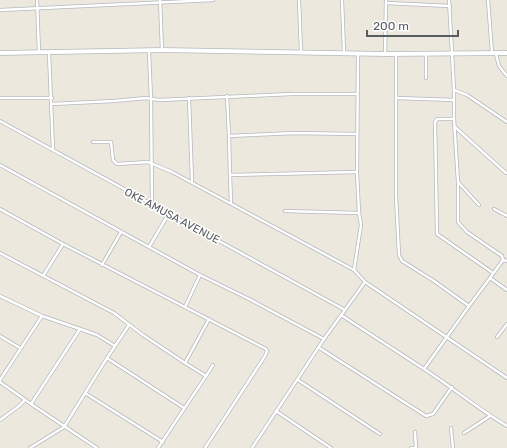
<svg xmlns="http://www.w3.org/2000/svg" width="507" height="448" viewBox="0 0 507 448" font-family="Rubik,sans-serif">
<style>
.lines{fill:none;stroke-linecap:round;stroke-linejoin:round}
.street-casing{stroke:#b4b8bd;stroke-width:4}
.secondary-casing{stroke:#b4b9bf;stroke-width:5.5}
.street{stroke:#fff;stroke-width:2.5}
.secondary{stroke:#fff;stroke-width:4}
.labels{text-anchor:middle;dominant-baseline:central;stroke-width:3;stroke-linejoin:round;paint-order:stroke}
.street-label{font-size:11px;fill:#575c61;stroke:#fff}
</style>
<rect width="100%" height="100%" fill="#ece8de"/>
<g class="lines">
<defs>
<g id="street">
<polyline points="37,0 39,52"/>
<polyline points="160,0 162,50"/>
<polyline points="299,0 301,52"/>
<polyline points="342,0 344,53"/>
<polyline points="449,0 454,90 454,119 458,182 458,222 467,232 502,256 503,260"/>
<polyline points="488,0 492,53"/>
<polyline points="386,3 450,6"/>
<polyline points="0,10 213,0"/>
<polyline points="149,51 151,99 152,205"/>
<polyline points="49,53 53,150"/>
<polyline points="385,54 386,0"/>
<polyline points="426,54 426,78"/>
<polyline points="496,54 499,66 507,76"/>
<polyline points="454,90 467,95 507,122"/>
<polyline points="227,96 229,136 294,133 356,134"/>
<polyline points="0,98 52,98"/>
<polyline points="189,98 192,181"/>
<polyline points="397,98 454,100"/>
<polyline points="52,104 114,101 146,98 159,100 292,94 357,94"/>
<polyline points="454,119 437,119 435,122 437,234 493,273"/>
<polyline points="0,121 345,310"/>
<polyline points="455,127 506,173"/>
<polyline points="229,136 230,175"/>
<polyline points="93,142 111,142 113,160 117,164 148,162 172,172 354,270"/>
<polyline points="0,165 200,275 247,298 324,339 365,282 354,270 361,225 359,213 357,172 358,54"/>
<polyline points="458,182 479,205"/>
<polyline points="231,202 230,175 357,172"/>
<polyline points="0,209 63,244 266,349 267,351 265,356 205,448"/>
<polyline points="494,209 507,216"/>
<polyline points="285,211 359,213"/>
<polyline points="149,247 169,213"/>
<polyline points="0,253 114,313 143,335 185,363"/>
<polyline points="102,265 121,232"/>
<polyline points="43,276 63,244"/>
<polyline points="490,278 503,260 507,261"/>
<polyline points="365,282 507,378"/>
<polyline points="0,296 42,316 80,329 31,404 97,448"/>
<polyline points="469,306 490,278 507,290"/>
<polyline points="185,307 200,275"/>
<polyline points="341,315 424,369 469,306 434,281 402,261 399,255 396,196 396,54"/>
<polyline points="80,329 97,335 115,346"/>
<polyline points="0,336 20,348"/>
<polyline points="497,337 507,324"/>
<polyline points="318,347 426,416 433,414 452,387"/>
<polyline points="107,358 184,408"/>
<path d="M424 369C452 387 478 409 507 426"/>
<polyline points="206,376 213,365"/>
<polyline points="0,380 42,316"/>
<polyline points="298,380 380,434"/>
<polyline points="0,382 31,404"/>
<polyline points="85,393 163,442"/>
<polyline points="276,411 331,448"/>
<polyline points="0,420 19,406 25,400"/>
<polyline points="451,428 453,448"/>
<polyline points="415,432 416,448"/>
<polyline points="464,433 490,416"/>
<polyline points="30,448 64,427 107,358 129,325"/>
<polyline points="158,448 206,376 185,363 209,319"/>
<polyline points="252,448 324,339"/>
<polyline points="411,448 415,448"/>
</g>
<polyline id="secondary" points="0,53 162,50 385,54 507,53"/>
</defs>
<!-- street casing -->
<use href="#street" class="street-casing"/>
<!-- secondary casing -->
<use href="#secondary" class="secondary-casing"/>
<!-- street -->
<use href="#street" class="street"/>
<!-- secondary -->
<use href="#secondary" class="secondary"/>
</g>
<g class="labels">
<!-- street labels -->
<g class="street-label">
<text transform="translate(172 216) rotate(28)">OKE AMUSA AVENUE</text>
</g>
</g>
<!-- scale -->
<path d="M367 30v6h91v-6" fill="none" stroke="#575c61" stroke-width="2"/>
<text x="373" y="30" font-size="12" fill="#575c61" stroke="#ffffff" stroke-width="3" paint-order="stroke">200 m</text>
</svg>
